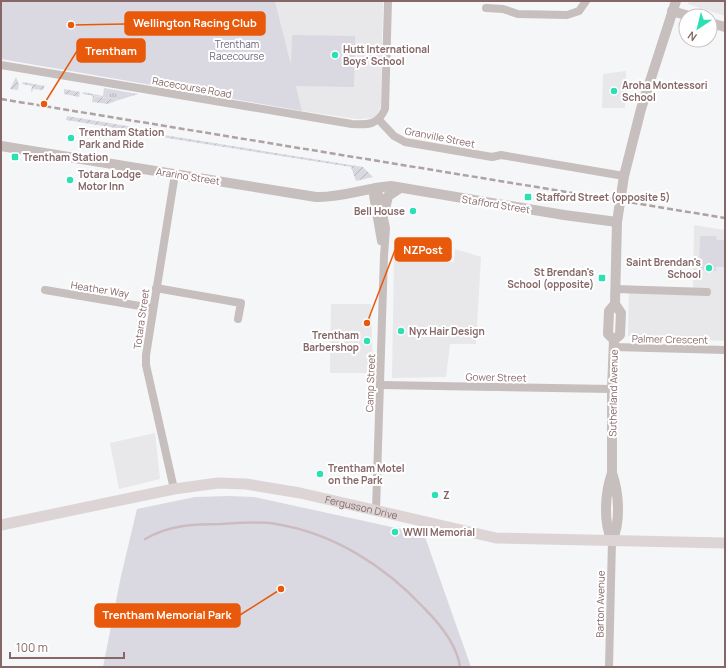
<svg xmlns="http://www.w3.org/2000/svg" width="726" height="668" viewBox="0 0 726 668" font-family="Manrope,sans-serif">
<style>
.built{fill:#e8e7e9}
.grass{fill:url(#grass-tufts)}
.park{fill:#dad9e2}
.garden{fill:url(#garden-furrows)}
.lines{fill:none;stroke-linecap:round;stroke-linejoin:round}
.stream{stroke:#ccbcc0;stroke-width:2.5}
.minor{stroke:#c7bebe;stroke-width:8}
.tertiary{stroke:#c7bebe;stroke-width:10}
.secondary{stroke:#ddd5d5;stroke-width:11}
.rail{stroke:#aea2a2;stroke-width:2.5;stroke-dasharray:6 3;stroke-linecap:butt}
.poi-dot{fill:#2de0b4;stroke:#fff;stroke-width:1.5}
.labels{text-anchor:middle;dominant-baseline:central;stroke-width:4;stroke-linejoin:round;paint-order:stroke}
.park-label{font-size:10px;fill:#6d667d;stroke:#fff}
.poi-label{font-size:10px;font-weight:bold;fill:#866768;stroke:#fff;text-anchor:start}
.street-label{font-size:10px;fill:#866768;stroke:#fff}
.leader{fill:none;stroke:#e8590c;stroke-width:1.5}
.callout-dot{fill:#e8590c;stroke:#fff;stroke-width:1.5}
.callout{fill:#e8590c;stroke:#e8590c;stroke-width:1.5}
.callout-label{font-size:11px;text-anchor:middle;font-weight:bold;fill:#fff}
</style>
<defs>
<pattern id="grass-tufts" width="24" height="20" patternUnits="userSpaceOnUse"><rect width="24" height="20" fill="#dad9e2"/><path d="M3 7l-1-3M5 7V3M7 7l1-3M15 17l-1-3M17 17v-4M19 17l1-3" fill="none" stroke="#b6b4bb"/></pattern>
<pattern id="garden-furrows" width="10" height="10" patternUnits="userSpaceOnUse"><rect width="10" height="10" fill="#dad9e2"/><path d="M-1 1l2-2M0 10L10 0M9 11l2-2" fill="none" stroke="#b6b4bb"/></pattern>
</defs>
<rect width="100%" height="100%" fill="#f5f6f8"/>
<!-- built -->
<g class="built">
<polygon points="275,1 383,1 381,106 375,118 357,119 302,111"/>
<polygon points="689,1 725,1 725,16 688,4"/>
<polygon points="626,71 625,108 602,108 603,74"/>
<polygon points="694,225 725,230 725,341 628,336 629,287 693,288"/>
<polygon points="455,249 481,257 476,344 450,344 446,377 392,378 394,260 454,262"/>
<polygon points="331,304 371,304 373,373 330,373"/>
<polygon points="155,433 160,479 119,489 110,443"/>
</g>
<!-- grass -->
<polygon class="grass" points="104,88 138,94 119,100 83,94 83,92 103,96"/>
<!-- park -->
<g class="park">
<polygon points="1,1 275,1 291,65 292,35 355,36 354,87 296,86 302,111 1,59"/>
<polygon points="700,236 716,236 717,240 724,240 725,236 725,271 724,267 716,267 716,271 699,270"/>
<polygon points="228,496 254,497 424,534 471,667 103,667 121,576 137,509 195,497"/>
</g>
<!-- garden -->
<g class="garden">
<polygon points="16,77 19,84 18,90 10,89"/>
<polygon points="23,82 45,86 43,90 33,89 32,92 31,92 32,86 22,84"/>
<polygon points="64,89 80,92 79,97 64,94"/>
<polygon points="93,96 119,100 108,104 92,102"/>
<polygon points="67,116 133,127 133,130 363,167 373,177 356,181 351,167 167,138 118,135 116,128 66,120"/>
</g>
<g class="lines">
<!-- stream -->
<path class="stream" d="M145 539C169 525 194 524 221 524 239 523 259 521 276 524 333 533 385 566 424 608 439 623 457 645 460 667"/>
<!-- minor -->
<g class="minor">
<polyline points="486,8 503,9 518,14 567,15 579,11 586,1"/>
<path d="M1 65 352 124C368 125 378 125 385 109L388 1"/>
<polyline points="379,120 394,136 405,142 492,157 501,155 624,176"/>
<polyline points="376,187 376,191 373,195 381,241"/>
<polyline points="156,288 241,303 238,319"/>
<polyline points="616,289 707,292"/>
<polyline points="45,290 152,308"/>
<polyline points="614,347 725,350"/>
<polyline points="381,385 612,389"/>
<polyline points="174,489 146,365 146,355 175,174"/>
<polyline points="376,510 384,256 386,228 379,194 376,191"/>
<polyline points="609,667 612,541"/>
</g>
<!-- tertiary -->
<g class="tertiary">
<polyline points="672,11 689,16"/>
<polyline points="710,23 725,27"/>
<path d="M1 146 316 197C342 198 365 188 391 186L564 215 617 222"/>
<polyline points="384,213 388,196 400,188"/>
<polyline points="614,340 620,335 621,313 615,304"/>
<path d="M612 541C603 522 605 493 612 473V389L614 340 608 334 609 311 615 304 617 222 624 176 641 109 676 1"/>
<path d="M612 541C621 522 619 493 612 473"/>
</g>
<!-- secondary -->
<path class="secondary" id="s1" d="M1 525 174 489 218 483 246 484 300 493 496 538 725 543"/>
<!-- rail -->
<polyline class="rail" points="1,99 725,218"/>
</g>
<!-- markers -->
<g class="poi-dot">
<circle cx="335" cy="55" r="4"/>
<circle cx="614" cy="91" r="4"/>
<circle cx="71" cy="138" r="4"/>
<rect x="11" y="153" width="8" height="8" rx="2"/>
<circle cx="70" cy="180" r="4"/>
<rect x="524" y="193" width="8" height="8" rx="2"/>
<circle cx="413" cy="211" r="4"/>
<circle cx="709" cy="268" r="4"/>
<rect x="598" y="274" width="8" height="8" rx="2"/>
<circle cx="401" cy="331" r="4"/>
<circle cx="367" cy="341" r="4"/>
<circle cx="320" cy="474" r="4"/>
<circle cx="435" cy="495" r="4"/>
<circle cx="395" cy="532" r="4"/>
</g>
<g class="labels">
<!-- park labels -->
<g class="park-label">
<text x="237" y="44">Trentham<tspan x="237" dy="12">Racecourse</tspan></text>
</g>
<!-- poi labels -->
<g class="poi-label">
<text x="343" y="49">Hutt International<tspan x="343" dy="12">Boys' School</tspan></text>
<text x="622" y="85">Aroha Montessori<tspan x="622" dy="12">School</tspan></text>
<text x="79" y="132">Trentham Station<tspan x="79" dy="12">Park and Ride</tspan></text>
<text x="23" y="157">Trentham Station</text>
<text x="78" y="174">Totara Lodge<tspan x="78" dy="12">Motor Inn</tspan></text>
<text x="536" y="197">Stafford Street (opposite 5)</text>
<text x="405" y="211" text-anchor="end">Bell House</text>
<text x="701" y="262" text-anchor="end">Saint Brendan's<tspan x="701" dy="12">School</tspan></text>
<text x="594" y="272" text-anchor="end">St Brendan's<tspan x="594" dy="12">School (opposite)</tspan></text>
<text x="409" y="331">Nyx Hair Design</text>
<text x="359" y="335" text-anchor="end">Trentham<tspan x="359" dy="12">Barbershop</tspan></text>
<text x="328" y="468">Trentham Motel<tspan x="328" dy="12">on the Park</tspan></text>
<text x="443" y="495">Z</text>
<text x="403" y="532">WWII Memorial</text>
</g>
<!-- street labels -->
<g class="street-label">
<text transform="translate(192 87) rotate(10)">Racecourse Road</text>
<text transform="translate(440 137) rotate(11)">Granville Street</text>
<text transform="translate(188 176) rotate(9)">Ararino Street</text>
<text transform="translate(496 204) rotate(9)">Stafford Street</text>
<text transform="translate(100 289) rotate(9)">Heather Way</text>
<text transform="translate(141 319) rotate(-82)">Totara Street</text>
<text transform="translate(670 339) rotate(1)">Palmer Crescent</text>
<text transform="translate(496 377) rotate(1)">Gower Street</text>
<text transform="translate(370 383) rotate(-88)">Camp Street</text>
<text transform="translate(613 393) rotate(-89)">Sutherland Avenue</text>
<text stroke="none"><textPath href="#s1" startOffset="367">Fergusson Drive</textPath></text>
<text transform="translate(600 604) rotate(-89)">Barton Avenue</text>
</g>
</g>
<!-- callouts -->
<path class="leader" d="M71 25L125 24M44 104L77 51M367 323L395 250M281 589L240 615"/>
<g class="callout-dot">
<circle cx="71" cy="25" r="4"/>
<circle cx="44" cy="104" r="4"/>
<circle cx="367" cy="323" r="4"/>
<circle cx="281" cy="589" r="4"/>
</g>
<g class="callout">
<rect x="125" y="12" width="140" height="23" rx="4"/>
<rect x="77" y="39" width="68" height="23" rx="4"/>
<rect x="395" y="238" width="56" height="23" rx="4"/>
<rect x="95" y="604" width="145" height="23" rx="4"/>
</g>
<g class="callout-label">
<text x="195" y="27">Wellington Racing Club</text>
<text x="111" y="55">Trentham</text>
<text x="423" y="254">NZPost</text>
<text x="167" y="619">Trentham Memorial Park</text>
</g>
<!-- border -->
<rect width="726" height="668" fill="none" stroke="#866768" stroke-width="4"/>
<!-- north arrow -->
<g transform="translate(698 28) rotate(215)"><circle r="19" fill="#ffffff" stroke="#cfc2c3"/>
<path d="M0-3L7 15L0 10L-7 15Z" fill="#2de0b4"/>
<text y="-6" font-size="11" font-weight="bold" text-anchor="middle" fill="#866768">N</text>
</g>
<!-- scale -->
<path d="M10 652v6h114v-6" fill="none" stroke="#866768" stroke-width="2"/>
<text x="16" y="652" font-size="12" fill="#866768" stroke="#ffffff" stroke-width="3" paint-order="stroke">100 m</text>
</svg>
